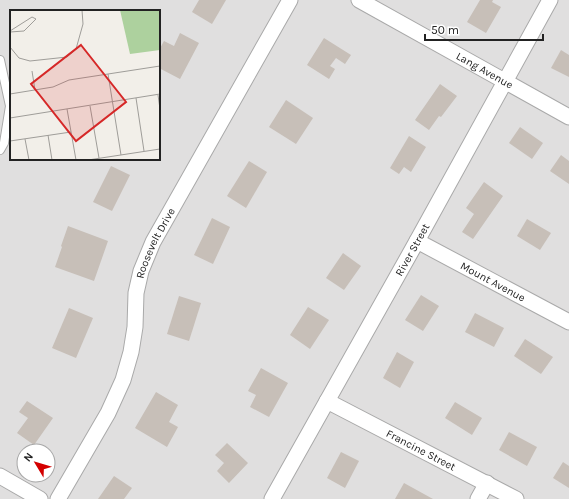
<svg xmlns="http://www.w3.org/2000/svg" width="569" height="499" viewBox="0 0 569 499" font-family="Karla,sans-serif">
<style>
.residential{fill:#e0dfdf;fill-rule:evenodd}
.building{fill:#c7bfb8}
.lines{fill:none;stroke-linecap:round;stroke-linejoin:round}
.service-casing{stroke:#a9a9a9;stroke-width:10}
.minor-casing{stroke:#a9a9a9;stroke-width:17}
.service{stroke:#fff;stroke-width:8}
.minor{stroke:#fff;stroke-width:15}
.labels{text-anchor:middle;dominant-baseline:central;stroke-width:4;stroke-linejoin:round;paint-order:stroke}
.street-label{font-size:11px;fill:#222;stroke:#fff}
.inset-road{fill:none;stroke:#9f9d99;stroke-width:1}
.view{fill:#d62828;fill-opacity:0.15;stroke:#d62828;stroke-width:2}
.inset-edge{fill:none;stroke:#222;stroke-width:2}
</style>
<rect width="100%" height="100%" fill="#f2efe9"/>
<!-- residential -->
<path class="residential" d="M0 0H569V499H0ZM11 11H159V159H11ZM24 451H48V475H24Z"/>
<!-- building -->
<g class="building">
<polygon points="199,0 226,0 212,24 192,12"/>
<polygon points="480,0 493,0 492,2 501,7 486,33 467,22"/>
<polygon points="180,33 199,43 180,79 159,68 159,50 164,41 174,46"/>
<polygon points="324,38 351,55 345,64 336,58 330,66 335,69 329,79 307,65"/>
<polygon points="561,50 569,55 569,77 551,68"/>
<polygon points="440,84 457,96 441,117 439,116 429,130 415,120"/>
<polygon points="286,100 313,118 296,144 269,127"/>
<polygon points="520,127 543,143 532,159 509,143"/>
<polygon points="409,136 426,147 411,172 404,167 399,174 390,168"/>
<polygon points="561,155 569,161 569,184 550,171"/>
<polygon points="249,161 267,172 246,208 227,196"/>
<polygon points="111,166 130,175 112,211 93,202"/>
<polygon points="484,182 503,196 473,239 462,232 474,214 466,208"/>
<polygon points="212,218 230,227 213,264 194,255"/>
<polygon points="527,219 551,233 540,250 517,236"/>
<polygon points="68,226 108,241 94,281 55,267 62,247 61,246"/>
<polygon points="343,253 361,266 344,290 326,278"/>
<polygon points="421,295 439,306 423,331 405,320"/>
<polygon points="179,296 201,303 189,341 167,334"/>
<polygon points="308,307 329,320 310,349 290,335"/>
<polygon points="69,308 93,318 76,358 52,348"/>
<polygon points="475,313 504,328 494,347 465,332"/>
<polygon points="525,339 553,357 541,374 514,356"/>
<polygon points="397,352 414,362 400,388 383,378"/>
<polygon points="261,368 288,383 269,417 250,407 256,395 248,391"/>
<polygon points="156,392 178,405 169,422 178,427 167,447 135,428"/>
<polygon points="27,401 53,418 34,445 17,433 28,418 19,412"/>
<polygon points="455,402 482,418 472,435 445,418"/>
<polygon points="509,432 537,447 527,466 499,450"/>
<polygon points="227,443 248,463 229,483 217,471 224,463 215,455"/>
<polygon points="341,452 359,461 345,488 327,478"/>
<polygon points="563,462 569,466 569,488 553,478"/>
<polygon points="114,476 132,488 124,499 98,499"/>
<polygon points="404,483 433,499 395,499"/>
</g>
<g class="lines">
<defs>
<polyline id="service" points="0,60 10,106 4,143 0,150"/>
<g id="minor">
<path id="s1" d="M359 0 569 117"/>
<path id="s2" d="M417 241 569 322"/>
<path id="s3" d="M327 401 516 499"/>
<polyline points="0,476 40,499"/>
<path id="s4" d="M58 499 108 413 123 380 131 352 135 327 136 293 141 271 153 242 290 0"/>
<path id="s5" d="M272 499 417 241 550 0"/>
<polyline points="478,499 487,483"/>
</g>
</defs>
<!-- service casing -->
<use href="#service" class="service-casing"/>
<!-- minor casing -->
<use href="#minor" class="minor-casing"/>
<!-- service -->
<use href="#service" class="service"/>
<!-- minor -->
<use href="#minor" class="minor"/>
</g>
<g class="labels">
<!-- street labels -->
<g class="street-label">
<text stroke="none"><textPath href="#s1" startOffset="144">Lang Avenue</textPath></text>
<text stroke="none"><textPath href="#s4" startOffset="278">Roosevelt Drive</textPath></text>
<text stroke="none"><textPath href="#s5" startOffset="286">River Street</textPath></text>
<text stroke="none"><textPath href="#s2" startOffset="86">Mount Avenue</textPath></text>
<text stroke="none"><textPath href="#s3" startOffset="106">Francine Street</textPath></text>
</g>
</g>
<!-- overview -->
<g transform="translate(10 10)">
<rect width="150" height="150" fill="#f2efe9"/>
<path d="M110 0H150V40L120 44Z" fill="#add19e"/>
<path class="inset-road" d="M0 21 22 7 26 9 14 21 0 22M0 37 9 48 20 51 57 47 66 39 73 14 72 0M22 61 25 80M98 64 111 145M0 84 43 77 59 70 150 56M148 85 150 99M126 88 134 141M80 96 89 148M57 99 66 150M0 108 150 84M38 125 42 150M15 129 19 150M0 131 61 122M78 150 150 139"/>
<path class="view" d="M71 35 116 92 66 131 21 74Z"/>
<rect width="150" height="150" class="inset-edge"/>
</g>
<!-- north arrow -->
<g transform="translate(36 463) rotate(308)"><circle r="19" fill="#ffffff" stroke="#a7a7a7"/>
<path d="M0-3L7 15L0 10L-7 15Z" fill="#d40000"/>
<text y="-6" font-size="11" font-weight="bold" text-anchor="middle" fill="#222222">N</text>
</g>
<!-- scale -->
<path d="M425 34v6h118v-6" fill="none" stroke="#222222" stroke-width="2"/>
<text x="431" y="34" font-size="12" fill="#222222" stroke="#ffffff" stroke-width="3" paint-order="stroke">50 m</text>
</svg>
